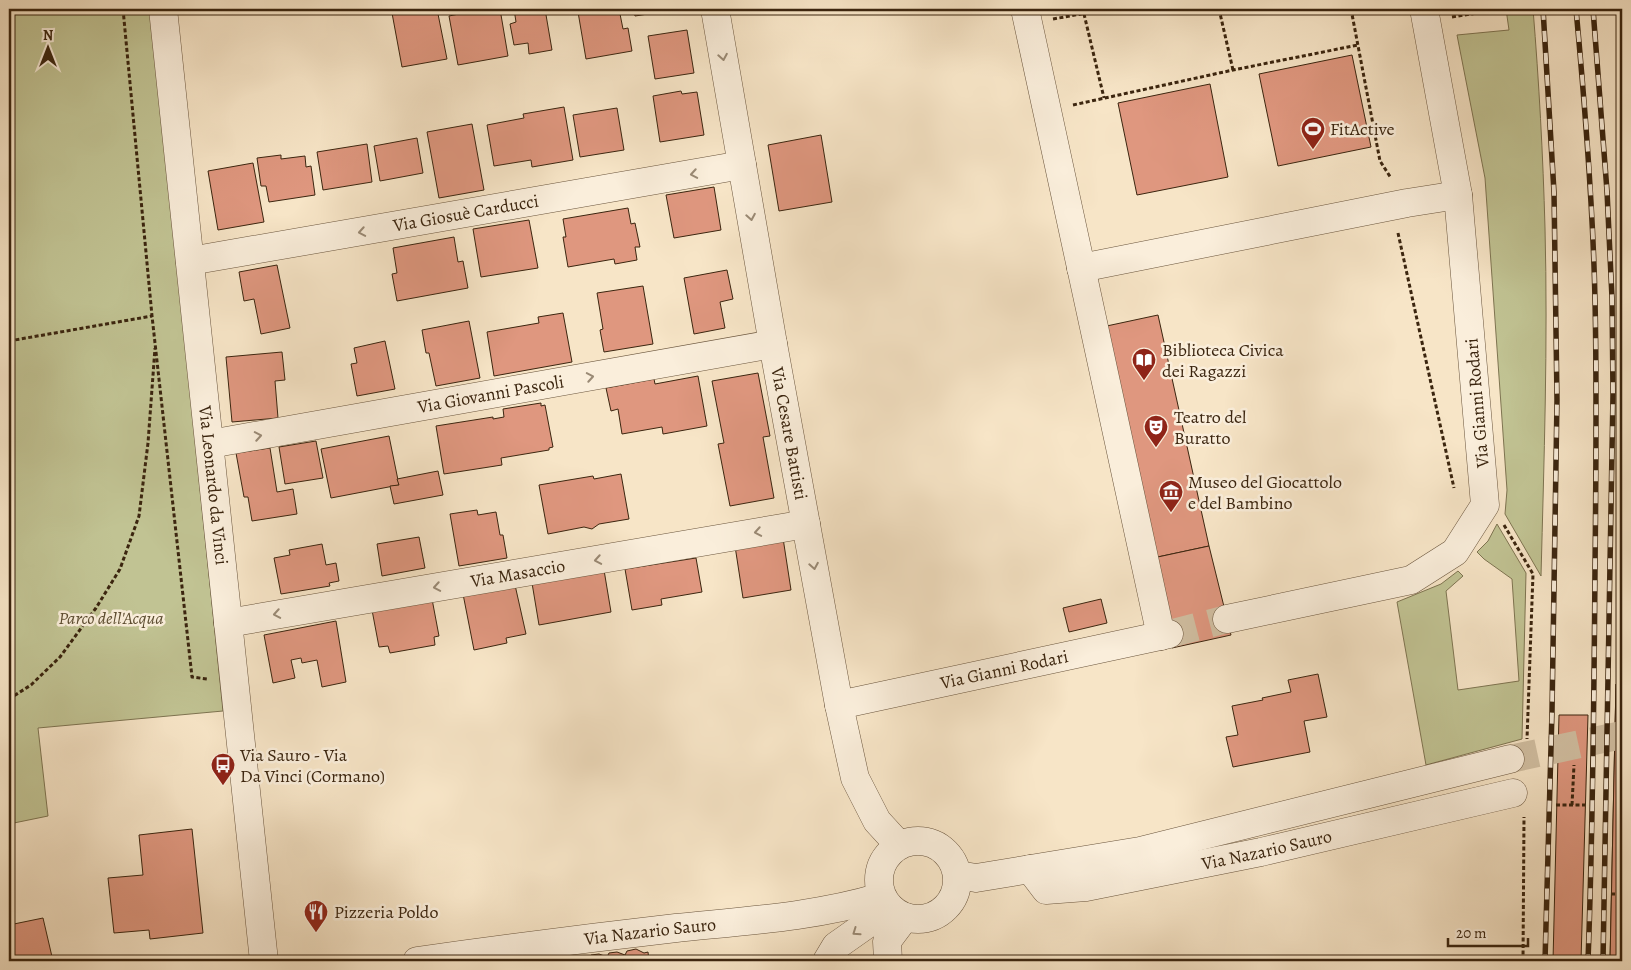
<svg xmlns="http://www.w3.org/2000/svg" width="1631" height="970" viewBox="0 0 1631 970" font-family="Alegreya,serif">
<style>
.green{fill:#c1c393;stroke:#7e7451}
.building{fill:#df977f;stroke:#3b250f}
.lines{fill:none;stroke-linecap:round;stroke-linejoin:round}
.minor-tunnel{stroke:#d1bfa2;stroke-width:28;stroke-dasharray:28 14;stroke-linecap:butt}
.minor-casing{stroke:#6a553d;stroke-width:29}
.path{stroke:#3b250f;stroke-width:3;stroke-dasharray:4 2.5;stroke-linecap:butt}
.minor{stroke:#faeedb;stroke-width:28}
.rail-casing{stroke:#3b250f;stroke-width:5.5}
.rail{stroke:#faeedb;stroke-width:4;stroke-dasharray:11;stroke-linecap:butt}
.oneway{stroke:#9a8a75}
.labels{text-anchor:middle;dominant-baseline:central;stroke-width:5;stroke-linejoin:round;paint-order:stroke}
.poi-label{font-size:18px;fill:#3b250f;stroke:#faeedb;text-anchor:start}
.street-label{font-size:18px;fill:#3b250f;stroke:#faeedb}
.park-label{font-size:18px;font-style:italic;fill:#5c4c30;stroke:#faeedb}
</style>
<rect width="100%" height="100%" fill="#f7e5c7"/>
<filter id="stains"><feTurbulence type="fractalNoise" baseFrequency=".004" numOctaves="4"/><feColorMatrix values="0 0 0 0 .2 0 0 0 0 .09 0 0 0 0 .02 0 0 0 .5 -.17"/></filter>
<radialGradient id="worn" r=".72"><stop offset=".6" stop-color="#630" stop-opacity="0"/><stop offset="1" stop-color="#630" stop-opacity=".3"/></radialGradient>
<!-- green -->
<g class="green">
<polygon points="9,9 151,9 223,711 38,728 48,816 9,824"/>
<path d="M1506 9H1533C1539 82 1543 155 1545 228 1548 344 1544 460 1541 576L1505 514 1507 490 1485 178 1457 35 1509 30Z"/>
<polygon points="1497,524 1526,573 1522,739 1426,765 1397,602 1441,584 1458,571 1463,576 1446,591 1458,690 1519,681 1512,579 1484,559 1477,552 1488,541"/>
</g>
<!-- building -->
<g class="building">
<polygon points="415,9 437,9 447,59 402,67 392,13"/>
<polygon points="474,9 500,9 508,56 458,65 449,16 474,11"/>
<polygon points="514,9 545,9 552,50 529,54 528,43 514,45 510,24 516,22"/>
<polygon points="595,9 619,9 623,29 628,28 632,51 586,59 578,12"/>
<polygon points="633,9 680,9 635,16"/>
<polygon points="687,30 694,73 655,79 648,36"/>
<polygon points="1352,55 1371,147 1278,166 1259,74"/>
<polygon points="1210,84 1228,177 1137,195 1118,103"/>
<polygon points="681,91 682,94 697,92 704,135 660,142 653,96"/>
<polygon points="564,107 573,160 532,167 531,160 494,166 487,125 524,118 523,114"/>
<polygon points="617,108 624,150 580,157 573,115"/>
<polygon points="472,124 484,190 439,198 427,132"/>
<polygon points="821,135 832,202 779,211 768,145"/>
<polygon points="417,138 423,173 380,181 374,146"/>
<polygon points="367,144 372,182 323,190 317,152"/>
<polygon points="281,155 281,159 305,156 306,167 311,166 315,195 269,202 266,186 261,186 257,158"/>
<polygon points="253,163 264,222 218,230 208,171"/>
<polygon points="714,187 721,230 674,238 666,195"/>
<polygon points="628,208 631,224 635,223 640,247 635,247 637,260 615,264 614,259 568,267 563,237 566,237 563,219"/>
<polygon points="529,220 538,268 481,277 473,229"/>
<polygon points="454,237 458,262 463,261 468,288 397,301 392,274 397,273 393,248"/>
<polygon points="277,265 290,328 261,334 254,299 244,301 239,272"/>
<polygon points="727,270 733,299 720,302 725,328 694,334 684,278"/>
<polygon points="643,286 653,344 604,352 600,330 603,329 597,293"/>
<polygon points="563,313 572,362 494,376 487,332 539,323 538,317"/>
<polygon points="1158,315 1209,546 1153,558 1102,327"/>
<polygon points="469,321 480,378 436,386 429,353 426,353 422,330"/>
<polygon points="385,341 395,389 357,396 351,364 357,363 354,348"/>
<polygon points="282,352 285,380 275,381 278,418 232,422 226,357"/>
<polygon points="758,373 770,436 763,437 774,498 730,506 718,444 724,443 712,381"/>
<polygon points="698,376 707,426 663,434 662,427 622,434 618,409 611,411 606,388 654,379 655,384"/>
<polygon points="541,403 541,406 545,405 553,447 549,448 549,450 501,458 502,465 444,474 436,426 493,417 493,419 504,417 503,409"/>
<polygon points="389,436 399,485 331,498 321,449"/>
<polygon points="316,441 323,478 285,484 279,447"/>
<polygon points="270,448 277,492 293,489 297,514 252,521 248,497 244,497 236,453"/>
<polygon points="438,471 443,495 394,504 390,486 399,485 397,479"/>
<polygon points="621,474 629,519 599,524 592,529 584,527 548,534 539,485 593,476 594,479"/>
<polygon points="477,510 478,515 496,512 500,535 503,535 507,558 459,566 450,514"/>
<polygon points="419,537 425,568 382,576 377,544"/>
<polygon points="783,538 791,590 743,598 735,546"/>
<polygon points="322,544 326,565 336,563 339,581 329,583 330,586 281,594 274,558 290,555 289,550"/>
<polygon points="1209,546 1231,635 1172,648 1153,558"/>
<polygon points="696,558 702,592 661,599 662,605 632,610 625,569"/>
<polygon points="604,570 611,612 539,625 532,583"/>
<polygon points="515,585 526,634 506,638 507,643 474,650 463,594"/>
<polygon points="432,599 439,636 434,637 435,645 390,653 388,646 379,647 372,610"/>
<polygon points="1101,599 1107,623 1069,632 1063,608"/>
<polygon points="336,621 346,682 322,687 317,660 302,663 301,658 291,660 295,678 273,683 264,635"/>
<polygon points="1318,674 1327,717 1304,721 1310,752 1233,767 1226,737 1238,735 1232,706 1263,700 1262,698 1291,692 1288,680"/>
<polygon points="1616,684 1622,685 1622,961 1610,961"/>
<polygon points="1616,684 1622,685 1622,961 1610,961"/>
<polygon points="1559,715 1588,715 1581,961 1553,961"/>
<polygon points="192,829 203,933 150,939 149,930 114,933 108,878 143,875 139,835"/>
<polygon points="43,918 53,961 9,961 9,925"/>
<polygon points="636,949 644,953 648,952 649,961 570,961 573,958 580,957 589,960 591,955 599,954 607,957 609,953 617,952 625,955 627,951"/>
</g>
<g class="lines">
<!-- minor-tunnel -->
<g class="minor-tunnel">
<polyline points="1169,634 1227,619"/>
<polyline points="1510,759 1622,735"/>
</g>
<defs>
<g id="minor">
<path id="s1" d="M163 9 264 961"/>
<path id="s2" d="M715 9 773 344 839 705 855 778 877 821 899 845"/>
<polyline points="1025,9 1161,636"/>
<path id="s3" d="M190 261 742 165"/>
<polyline points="1081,268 1407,203 1458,195"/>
<path id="s4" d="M210 444 773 344"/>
<polyline points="1227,619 1411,580 1455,552 1485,505 1458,195 1424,9"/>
<path id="s5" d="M228 623 806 524"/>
<path id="s6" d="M839 705 1169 634"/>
<circle cx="918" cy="880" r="39"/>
<path id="s7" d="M1030 869 1046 890 1086 887 1261 852 1513 793"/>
<polyline points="958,875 976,878 1140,851 1510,759"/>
<path id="s8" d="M417 961C503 949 589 938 676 928 744 921 815 917 881 897"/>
<polyline points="827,961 836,946 890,908"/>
<polyline points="888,961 887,941 905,917"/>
</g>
</defs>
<!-- minor casing -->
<use href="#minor" class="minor-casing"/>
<!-- path -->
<g class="path">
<polyline points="123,9 152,316 192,677 207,679"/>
<polyline points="1219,9 1233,70"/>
<polyline points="1351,9 1380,161 1391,178"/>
<polyline points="1352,11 1360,9"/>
<polyline points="9,14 13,9"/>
<polyline points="1084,14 1104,98"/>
<polyline points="1452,17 1490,11 1490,9"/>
<polyline points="1053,19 1109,9"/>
<polyline points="1073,105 1233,70 1358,45"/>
<polyline points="1398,233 1454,488"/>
<polyline points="9,341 152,316"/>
<polyline points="1504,525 1533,574 1527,739"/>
<polyline points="9,699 31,685 60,657 96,608 120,569 139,516 148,443 155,348"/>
<polyline points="1556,805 1585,805"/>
<polyline points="1572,805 1574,765"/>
<polyline points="1611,894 1622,894"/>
<polyline points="1523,961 1524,817"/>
</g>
<!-- minor -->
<use href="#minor" class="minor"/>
<defs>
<g id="rail">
<polyline points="1543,9 1554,192 1557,400 1552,712 1545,961"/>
<path d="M1576 9C1585 106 1593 203 1595 300 1597 390 1596 479 1595 569 1594 699 1593 830 1588 961"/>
<polyline points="1593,9 1607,191 1612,298 1613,394 1603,961"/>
</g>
</defs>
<!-- rail casing -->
<use href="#rail" class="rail-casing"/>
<!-- rail -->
<use href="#rail" class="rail"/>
</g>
<!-- one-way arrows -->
<defs><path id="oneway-chevron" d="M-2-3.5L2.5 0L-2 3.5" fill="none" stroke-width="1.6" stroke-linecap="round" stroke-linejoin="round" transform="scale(1.25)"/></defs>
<g class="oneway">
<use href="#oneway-chevron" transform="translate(723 57) rotate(80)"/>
<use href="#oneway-chevron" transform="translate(694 174) rotate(170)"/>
<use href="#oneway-chevron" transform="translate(751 217) rotate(80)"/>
<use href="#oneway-chevron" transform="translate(362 232) rotate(170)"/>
<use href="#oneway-chevron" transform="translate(590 377) rotate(-10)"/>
<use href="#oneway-chevron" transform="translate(258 436) rotate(-10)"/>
<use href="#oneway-chevron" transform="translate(758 532) rotate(170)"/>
<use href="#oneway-chevron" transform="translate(598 560) rotate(170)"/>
<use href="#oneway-chevron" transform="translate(814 566) rotate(80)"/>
<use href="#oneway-chevron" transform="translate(437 587) rotate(170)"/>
<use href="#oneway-chevron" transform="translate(277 614) rotate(170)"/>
<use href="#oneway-chevron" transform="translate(856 932) rotate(145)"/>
</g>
<!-- icons -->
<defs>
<symbol id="stadium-pin" viewBox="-11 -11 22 30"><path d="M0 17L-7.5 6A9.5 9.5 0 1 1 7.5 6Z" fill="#8f2418" stroke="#faeedb"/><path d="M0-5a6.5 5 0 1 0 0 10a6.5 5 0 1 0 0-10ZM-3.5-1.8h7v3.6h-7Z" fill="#fff"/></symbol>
<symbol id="library-pin" viewBox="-11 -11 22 30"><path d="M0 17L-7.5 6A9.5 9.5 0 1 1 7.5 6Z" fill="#8f2418" stroke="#faeedb"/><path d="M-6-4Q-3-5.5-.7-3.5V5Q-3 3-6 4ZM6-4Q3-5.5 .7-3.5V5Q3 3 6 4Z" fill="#fff"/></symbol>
<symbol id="theatre-pin" viewBox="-11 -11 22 30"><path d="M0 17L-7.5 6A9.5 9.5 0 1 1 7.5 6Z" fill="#8f2418" stroke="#faeedb"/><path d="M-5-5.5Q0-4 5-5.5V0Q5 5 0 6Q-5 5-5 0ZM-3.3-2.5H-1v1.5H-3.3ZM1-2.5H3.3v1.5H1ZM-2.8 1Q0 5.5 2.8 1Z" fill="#fff"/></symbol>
<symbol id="museum-pin" viewBox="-11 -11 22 30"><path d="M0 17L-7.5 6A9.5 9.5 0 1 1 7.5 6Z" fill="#8f2418" stroke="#faeedb"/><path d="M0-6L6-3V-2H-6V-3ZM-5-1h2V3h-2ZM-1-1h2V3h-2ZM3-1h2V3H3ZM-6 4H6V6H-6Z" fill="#fff"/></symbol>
<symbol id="bus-pin" viewBox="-11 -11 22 30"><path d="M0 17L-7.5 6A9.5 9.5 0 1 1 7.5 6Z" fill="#8f2418" stroke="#faeedb"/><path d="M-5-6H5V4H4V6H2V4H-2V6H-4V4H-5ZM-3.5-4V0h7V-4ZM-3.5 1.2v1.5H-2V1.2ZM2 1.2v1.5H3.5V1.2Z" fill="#fff"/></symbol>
<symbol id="restaurant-pin" viewBox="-11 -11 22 30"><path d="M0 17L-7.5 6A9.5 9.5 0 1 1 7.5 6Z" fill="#8f2418" stroke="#faeedb"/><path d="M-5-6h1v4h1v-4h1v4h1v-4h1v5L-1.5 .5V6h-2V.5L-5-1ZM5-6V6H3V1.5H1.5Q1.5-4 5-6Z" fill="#fff"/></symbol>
</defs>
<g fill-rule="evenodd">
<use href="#stadium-pin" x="1299" y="115" width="28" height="38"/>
<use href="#library-pin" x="1130" y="346" width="28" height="38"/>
<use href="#theatre-pin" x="1142" y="413" width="28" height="38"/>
<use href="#museum-pin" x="1157" y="478" width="28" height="38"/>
<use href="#bus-pin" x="209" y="751" width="28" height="38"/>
<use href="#restaurant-pin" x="302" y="898" width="28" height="38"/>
</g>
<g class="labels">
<!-- poi labels -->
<g class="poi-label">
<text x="1330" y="129">FitActive</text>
<text x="1162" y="350">Biblioteca Civica<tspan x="1162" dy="21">dei Ragazzi</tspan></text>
<text x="1174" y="417">Teatro del<tspan x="1174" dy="21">Buratto</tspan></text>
<text x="1188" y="482">Museo del Giocattolo<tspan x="1188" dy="21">e del Bambino</tspan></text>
<text x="240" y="755">Via Sauro - Via<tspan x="240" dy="21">Da Vinci (Cormano)</tspan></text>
<text x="334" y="912">Pizzeria Poldo</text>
</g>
<!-- street labels -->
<g class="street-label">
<text stroke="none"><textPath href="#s3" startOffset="280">Via Giosuè Carducci</textPath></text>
<text stroke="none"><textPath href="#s4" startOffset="285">Via Giovanni Pascoli</textPath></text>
<text transform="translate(1477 403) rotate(-95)">Via Gianni Rodari</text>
<text stroke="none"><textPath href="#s2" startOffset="431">Via Cesare Battisti</textPath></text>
<text stroke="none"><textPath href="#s1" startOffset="479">Via Leonardo da Vinci</textPath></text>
<text stroke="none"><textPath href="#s5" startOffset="294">Via Masaccio</textPath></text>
<text stroke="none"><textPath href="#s6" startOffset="169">Via Gianni Rodari</textPath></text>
<text stroke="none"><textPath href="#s7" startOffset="251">Via Nazario Sauro</textPath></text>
<text stroke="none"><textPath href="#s8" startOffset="235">Via Nazario Sauro</textPath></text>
</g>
<!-- park labels -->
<g class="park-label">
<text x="111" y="618">Parco dell'Acqua</text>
</g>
</g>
<!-- margin -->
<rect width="1631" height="970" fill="none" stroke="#f7e5c7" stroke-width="30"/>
<rect x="10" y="10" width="1611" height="950" fill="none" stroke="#3b250f" stroke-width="2.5"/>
<rect x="15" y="15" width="1601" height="940" fill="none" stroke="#3b250f"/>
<!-- north arrow -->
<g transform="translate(48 48)" stroke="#faeedb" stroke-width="4" paint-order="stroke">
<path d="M0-4L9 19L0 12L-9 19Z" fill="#3b250f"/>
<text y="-8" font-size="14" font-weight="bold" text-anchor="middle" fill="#3b250f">N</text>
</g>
<!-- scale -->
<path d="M1448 938v8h80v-8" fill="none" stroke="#3b250f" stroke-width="2.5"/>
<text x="1456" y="938" font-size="15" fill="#3b250f" stroke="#faeedb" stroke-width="4" paint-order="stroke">20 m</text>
<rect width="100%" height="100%" filter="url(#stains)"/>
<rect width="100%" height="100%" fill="url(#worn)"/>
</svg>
